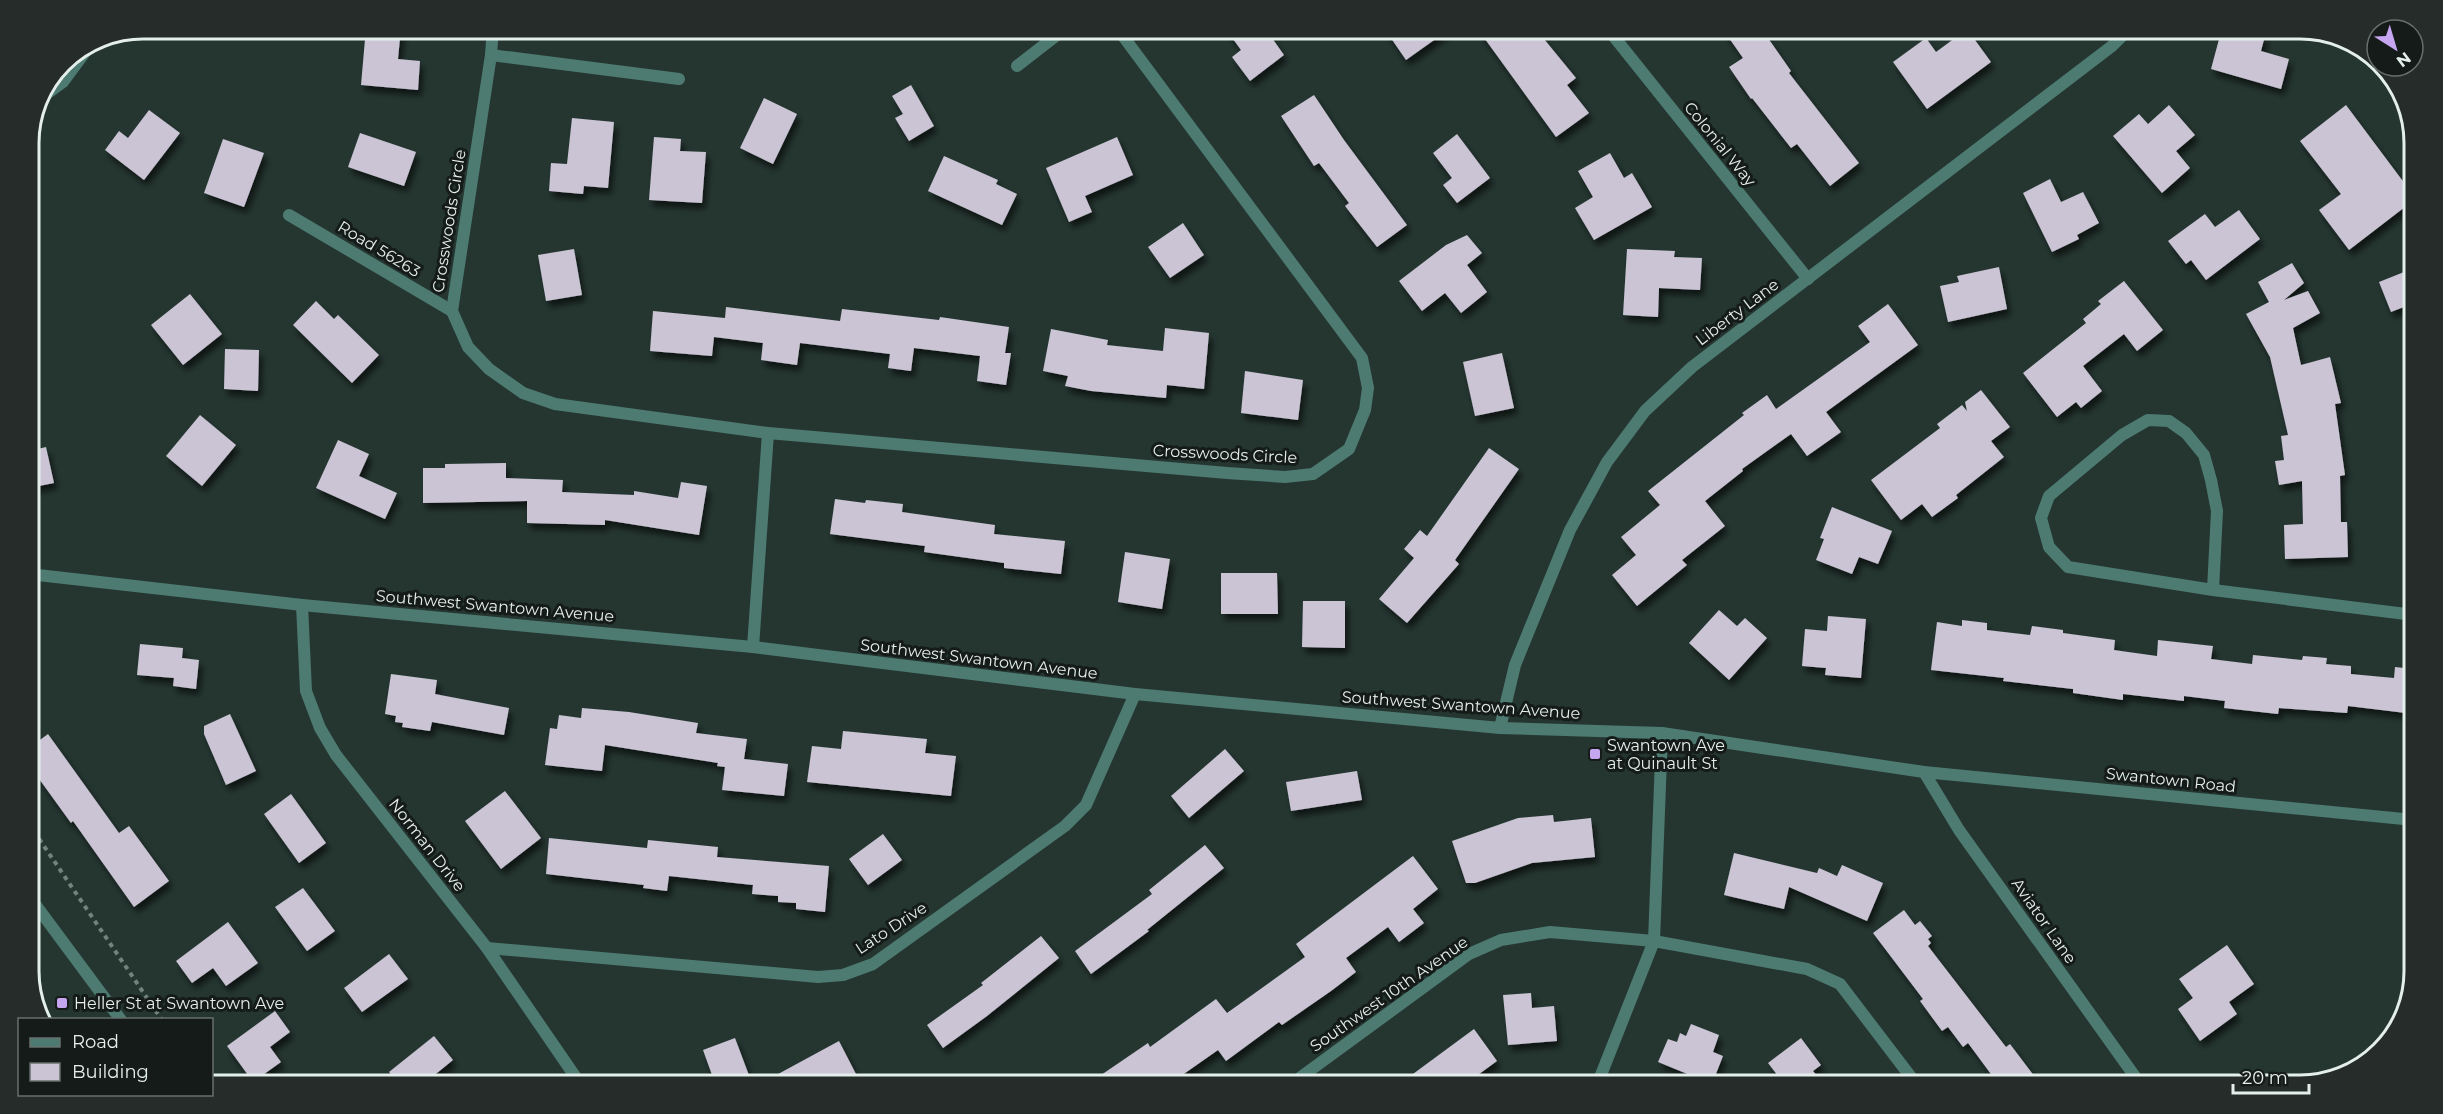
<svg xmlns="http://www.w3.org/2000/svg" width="2443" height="1114" viewBox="0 0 2443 1114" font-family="Montserrat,sans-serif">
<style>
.building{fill:#cac4d4;filter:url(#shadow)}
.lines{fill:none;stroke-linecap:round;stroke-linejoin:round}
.path{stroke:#73827d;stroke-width:4;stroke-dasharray:4.5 4.5;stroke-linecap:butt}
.minor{stroke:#4d7b71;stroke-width:12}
.tertiary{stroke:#4d7b71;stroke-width:12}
.poi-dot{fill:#c6a6f0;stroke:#141b19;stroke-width:2}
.labels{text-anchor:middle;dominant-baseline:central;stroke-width:6;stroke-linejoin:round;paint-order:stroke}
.street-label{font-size:16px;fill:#e4efec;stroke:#141b19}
.poi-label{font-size:16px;fill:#e4efec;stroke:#141b19;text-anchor:start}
.rim{fill:none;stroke:#e4efec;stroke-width:3}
</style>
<defs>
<filter id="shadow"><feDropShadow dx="3.5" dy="6" stdDeviation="3" flood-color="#0009"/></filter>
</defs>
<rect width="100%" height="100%" fill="#253631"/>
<!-- building -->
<g class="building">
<polygon points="366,28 401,28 398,59 420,61 418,90 361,85"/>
<polygon points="1225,28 1265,28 1284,55 1250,81 1232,57 1241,50"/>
<polygon points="1384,28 1451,28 1406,60"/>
<polygon points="1477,28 1535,28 1576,78 1567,85 1589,113 1556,137"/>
<polygon points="1722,28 1761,28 1791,71 1789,73 1859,163 1830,186 1797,144 1791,148 1752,98 1751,99 1729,67 1743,58"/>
<polygon points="2222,28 2238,28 2265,36 2261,51 2289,59 2281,89 2211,69"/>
<polygon points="1967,29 1991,62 1927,109 1893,62 1926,38 1936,52"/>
<polygon points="911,85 934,126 909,141 895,118 903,114 892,96"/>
<polygon points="1314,95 1344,140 1407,225 1377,247 1345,206 1349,203 1319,163 1314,166 1281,116"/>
<polygon points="764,98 797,114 773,164 740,148"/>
<polygon points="2169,105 2195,135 2176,151 2190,168 2162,193 2113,136 2139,114 2148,124"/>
<polygon points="2346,105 2414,196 2414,200 2349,250 2319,210 2341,194 2300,141"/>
<polygon points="149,110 180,133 144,180 105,150 119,131 128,138"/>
<polygon points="572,118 614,122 608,188 584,186 583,194 549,191 551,163 567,164"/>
<polygon points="360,133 416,152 404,186 348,167"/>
<polygon points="1457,134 1490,178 1457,203 1443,185 1452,178 1433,153"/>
<polygon points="654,137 681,139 680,151 706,152 702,203 649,200"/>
<polygon points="1117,137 1133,175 1085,196 1092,212 1069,222 1046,168"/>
<polygon points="223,139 264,153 244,207 204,193"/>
<polygon points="1610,153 1624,178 1632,173 1652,207 1594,240 1575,208 1593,197 1578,171"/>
<polygon points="944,156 998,180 996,184 1017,194 1002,225 928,191"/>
<polygon points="2050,179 2061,202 2083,192 2099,223 2077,235 2079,239 2052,252 2023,193"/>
<polygon points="2239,210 2260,239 2206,280 2191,260 2186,264 2168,241 2205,214 2215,227"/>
<polygon points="1183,223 1204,255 1170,278 1148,247"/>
<polygon points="1467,235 1482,253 1467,265 1487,292 1461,313 1445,293 1422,311 1399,281 1446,245"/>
<polygon points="574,249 582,295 546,301 538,255"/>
<polygon points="1627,249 1675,251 1674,257 1702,258 1700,290 1659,288 1658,317 1623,315"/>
<polygon points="2292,263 2304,283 2284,300 2308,291 2320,313 2293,328 2301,365 2330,357 2341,403 2335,404 2345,475 2340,476 2341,522 2347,522 2348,557 2285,559 2284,525 2303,524 2302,481 2279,485 2275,461 2284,460 2281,436 2288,435 2270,357 2246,314 2269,302 2258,282"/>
<polygon points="1999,267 2007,309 1948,322 1940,286 1959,282 1957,276"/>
<polygon points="2414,268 2414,303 2391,312 2379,282"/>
<polygon points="2124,281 2163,330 2137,351 2124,334 2083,366 2102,391 2081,408 2076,402 2057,417 2023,373 2086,323 2083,319 2101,304 2098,301"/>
<polygon points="190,294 222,334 183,365 151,325"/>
<polygon points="316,301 334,319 338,315 379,355 352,383 293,325"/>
<polygon points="1888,304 1918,345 1826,412 1841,432 1807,456 1791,434 1742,469 1743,471 1705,501 1725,526 1682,560 1687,565 1637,606 1612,575 1636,555 1621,537 1660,505 1648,491 1744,415 1742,413 1767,395 1776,409 1870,342 1858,326"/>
<polygon points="726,307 840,321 842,309 939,320 940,317 1009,327 1005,353 1011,353 1006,385 977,381 980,356 914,348 911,371 888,368 890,354 800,343 797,365 761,360 763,343 714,337 712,356 650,351 653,311 725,318"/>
<polygon points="1165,328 1209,333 1204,389 1167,385 1166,398 1091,391 1065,386 1068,376 1043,371 1051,329 1108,340 1107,345 1163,351"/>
<polygon points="225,349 259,350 258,391 224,389"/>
<polygon points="1502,353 1514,408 1475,416 1463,362"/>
<polygon points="1245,371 1303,380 1298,420 1241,413"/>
<polygon points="1981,390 2010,427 1991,441 2004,457 1956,495 1958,498 1932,517 1922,504 1901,520 1871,480 1940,428 1937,424 1962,405 1967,411 1965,402"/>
<polygon points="200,415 236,445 202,486 166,456"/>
<polygon points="338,440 369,454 359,476 397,493 385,519 316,488"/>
<polygon points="46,447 54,483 29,488 29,451"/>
<polygon points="1489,448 1519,469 1455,560 1459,564 1407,623 1379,599 1414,558 1404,549 1420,530 1427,536"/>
<polygon points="506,463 506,478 563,480 562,492 634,495 634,491 678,498 681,482 707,486 699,535 605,520 605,525 527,523 527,501 423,503 423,468 445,468 445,464"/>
<polygon points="835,499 865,503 866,500 903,504 902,512 995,525 994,534 1065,541 1061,574 1004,568 1004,563 924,552 925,546 830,534"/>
<polygon points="1832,507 1892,531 1878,564 1859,557 1852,574 1816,560 1824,539 1820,538"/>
<polygon points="1125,552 1170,559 1162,609 1118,602"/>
<polygon points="1221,573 1277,573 1278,614 1221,614"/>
<polygon points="1303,601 1345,601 1345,648 1302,647"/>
<polygon points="1719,610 1737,626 1745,618 1767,638 1729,680 1689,643"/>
<polygon points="1828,616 1866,619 1861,678 1825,675 1826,668 1802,666 1805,629 1827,631"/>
<polygon points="1962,620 1987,623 1987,630 2030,635 2032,626 2063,630 2063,633 2115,640 2114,650 2157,656 2158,640 2213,646 2211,659 2252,664 2253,655 2302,660 2303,656 2327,658 2326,664 2351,666 2351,674 2394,678 2395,667 2414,669 2414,714 2348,706 2347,713 2279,708 2278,714 2224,708 2225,701 2184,696 2184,701 2123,694 2123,700 2073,693 2073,689 2003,681 2004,678 1931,670 1937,622 1962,626"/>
<polygon points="140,644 183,648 182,658 199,660 196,689 173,686 174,678 137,675"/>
<polygon points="391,674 437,680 435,694 509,708 504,735 432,722 430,731 402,727 403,723 395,722 396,716 385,714"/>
<polygon points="582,708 629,712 698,723 696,733 747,739 744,759 788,764 784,796 722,790 725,767 717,766 718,763 605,745 602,771 545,765 550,728 557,729 559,715 581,718"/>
<polygon points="230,714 256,771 226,785 204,734 204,726"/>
<polygon points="843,731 927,739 925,753 956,756 951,796 807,782 812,746 841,749"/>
<polygon points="48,734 119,833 129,826 169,881 134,907 73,821 71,823 29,765 29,748"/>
<polygon points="1225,749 1244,771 1189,818 1171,796"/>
<polygon points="1357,771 1362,800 1291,811 1286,782"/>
<polygon points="505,791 541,838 501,869 465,821"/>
<polygon points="291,794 326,843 299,863 264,814"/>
<polygon points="1553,815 1554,822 1591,818 1595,857 1532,863 1475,883 1466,883 1452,841 1518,818"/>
<polygon points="883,834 902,860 868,885 849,859"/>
<polygon points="549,838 647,848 648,840 718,847 717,857 829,866 825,912 796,909 796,903 778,902 778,896 752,894 753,885 669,876 667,891 643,888 644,885 546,874"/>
<polygon points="1205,845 1224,868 1147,930 1149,931 1091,974 1075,951 1152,894 1149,890"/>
<polygon points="1734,853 1817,873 1819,868 1837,876 1842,865 1883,883 1867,921 1789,887 1784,909 1724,895"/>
<polygon points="1413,856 1438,889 1413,909 1424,923 1399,942 1388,927 1346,958 1356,972 1331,991 1282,1025 1279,1022 1226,1061 1218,1050 1168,1085 1085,1086 1148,1043 1150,1047 1216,999 1227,1013 1305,957 1296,944"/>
<polygon points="303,888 335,931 307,951 275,907"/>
<polygon points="1904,910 1915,925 1920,921 1932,936 1928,939 1931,943 1928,946 2006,1047 2010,1044 2041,1085 1999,1085 1968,1043 1963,1047 1948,1027 1942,1031 1920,1001 1923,999 1873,933"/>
<polygon points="228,922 258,963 226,986 213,968 192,983 176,961"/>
<polygon points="1041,936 1059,958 987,1016 943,1048 927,1025 983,985 981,983"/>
<polygon points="2227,945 2254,984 2229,1002 2237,1014 2200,1041 2178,1009 2193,998 2179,979"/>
<polygon points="389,954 408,979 362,1012 344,988"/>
<polygon points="1531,993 1532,1008 1554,1006 1557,1041 1508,1045 1503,995"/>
<polygon points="275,1011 290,1032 270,1047 281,1062 253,1082 227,1046"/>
<polygon points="1691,1024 1719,1035 1713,1052 1723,1056 1712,1084 1658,1062 1668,1039 1677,1042 1680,1033 1686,1036"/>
<polygon points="1474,1029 1497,1061 1464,1085 1398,1085"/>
<polygon points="434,1036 453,1060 421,1086 400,1086 389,1072"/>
<polygon points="735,1038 753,1086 716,1086 703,1050"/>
<polygon points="1801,1038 1821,1065 1813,1071 1824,1085 1785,1085 1768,1063"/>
<polygon points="839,1041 857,1076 839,1086 756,1086"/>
</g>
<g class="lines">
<!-- path -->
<polyline class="path" points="29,824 162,1020"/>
<!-- minor -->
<g class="minor">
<polyline points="493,28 491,55 452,311 468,347 489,369 523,393 555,404 768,433 1227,473 1285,477 1313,474 1349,449 1365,410 1368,388 1362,358 1117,28"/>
<polyline points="1607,28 1808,279"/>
<polyline points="491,55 679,79"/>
<polyline points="1017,66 1066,28"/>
<polyline points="48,93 63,82 94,40"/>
<polyline points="289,215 452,311"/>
<polyline points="2213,590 2217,511 2211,480 2204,455 2186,433 2169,421 2148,420 2122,435 2049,496 2041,518 2049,547 2068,567 2213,590 2414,615"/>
<polyline points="302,605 306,691 320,728 336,755 487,948 581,1085"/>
<polyline points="753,647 768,433"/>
<polyline points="1500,728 1515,665 1570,530 1607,462 1645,411 1692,367 2112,46 2130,28"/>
<polyline points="1924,772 1959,830 2141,1085"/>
<polyline points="487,948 818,977 843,975 873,964 1065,826 1086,805 1135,694"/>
<polyline points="1290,1085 1469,954 1501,940 1550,932 1654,941 1807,969 1840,984 1917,1085"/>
<polyline points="1597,1085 1654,941 1662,733"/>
</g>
<!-- tertiary -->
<g class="tertiary">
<polyline points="29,574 302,605 753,647 1135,694 1500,728 1662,733 1924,772 2414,820"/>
<polyline points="29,896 121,1020"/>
</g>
</g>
<!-- markers -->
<g class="poi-dot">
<rect x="1589" y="748" width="12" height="12" rx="3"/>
<rect x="56" y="997" width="12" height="12" rx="3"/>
</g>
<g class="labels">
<!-- street labels -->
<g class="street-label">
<text transform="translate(1720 144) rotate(51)">Colonial Way</text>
<text transform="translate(449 221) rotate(-81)">Crosswoods Circle</text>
<text transform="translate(379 249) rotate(31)">Road 56263</text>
<text transform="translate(1737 312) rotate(-37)">Liberty Lane</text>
<text transform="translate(1225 454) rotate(3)">Crosswoods Circle</text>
<text transform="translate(495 606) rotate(5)">Southwest Swantown Avenue</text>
<text transform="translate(979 659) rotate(7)">Southwest Swantown Avenue</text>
<text transform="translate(1461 705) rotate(4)">Southwest Swantown Avenue</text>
<text transform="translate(2171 780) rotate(6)">Swantown Road</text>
<text transform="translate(427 845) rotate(52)">Norman Drive</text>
<text transform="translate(2044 921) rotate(55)">Aviator Lane</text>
<text transform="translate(891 928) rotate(-33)">Lato Drive</text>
<text transform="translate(1389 994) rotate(-35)">Southwest 10th Avenue</text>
</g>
<!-- poi labels -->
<g class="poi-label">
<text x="1607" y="745">Swantown Ave<tspan x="1607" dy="18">at Quinault St</tspan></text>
<text x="74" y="1003">Heller St at Swantown Ave</text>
</g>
</g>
<!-- crop -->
<path d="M0 0H2443V1114H0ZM143 39H2300A104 104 0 0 1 2404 143V971A104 104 0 0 1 2300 1075H143A104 104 0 0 1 39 971V143A104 104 0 0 1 143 39Z" fill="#252c2a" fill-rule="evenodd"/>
<path class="rim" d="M143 39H2300A104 104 0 0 1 2404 143V971A104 104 0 0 1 2300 1075H143A104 104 0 0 1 39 971V143A104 104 0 0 1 143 39Z"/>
<!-- legend -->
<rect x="18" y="1018" width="195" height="78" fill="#141b19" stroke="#67706d" stroke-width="1.5"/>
<rect x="30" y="1038" width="30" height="9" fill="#4d7b71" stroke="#67706d" stroke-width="1.5"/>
<text x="72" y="1048" font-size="18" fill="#e4efec">Road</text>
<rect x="30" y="1063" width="30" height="18" fill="#cac4d4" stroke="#67706d" stroke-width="1.5"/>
<text x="72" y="1078" font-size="18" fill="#e4efec">Building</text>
<!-- north arrow -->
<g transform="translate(2395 48) rotate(143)"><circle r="28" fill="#141b19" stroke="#67706d" stroke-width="1.5"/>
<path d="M0-4.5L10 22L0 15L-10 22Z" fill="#c6a6f0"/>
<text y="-9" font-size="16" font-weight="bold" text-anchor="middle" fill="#e4efec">N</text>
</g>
<!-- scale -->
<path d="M2233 1084v9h76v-9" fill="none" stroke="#e4efec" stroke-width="3"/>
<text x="2242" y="1084" font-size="18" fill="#e4efec" stroke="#141b19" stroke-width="4.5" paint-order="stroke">20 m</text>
</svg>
